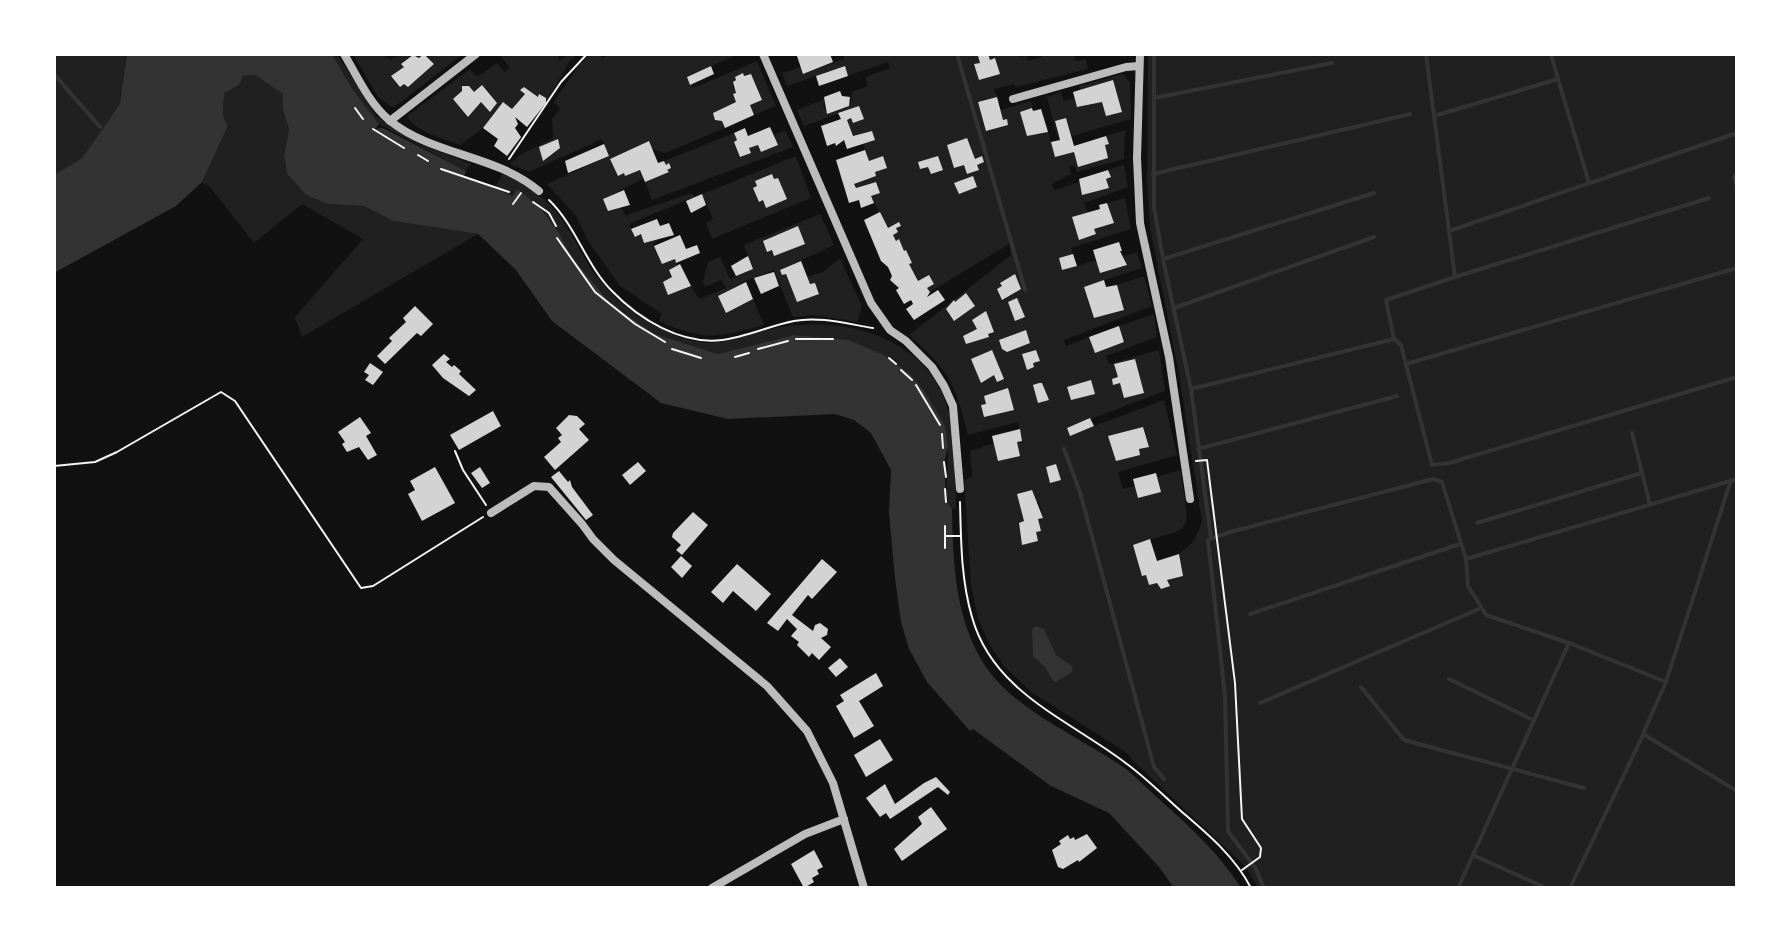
<svg xmlns="http://www.w3.org/2000/svg" width="1791" height="942" viewBox="0 0 1791 942" font-family="Mulish,sans-serif">
<style>
.green{fill:#202020;fill-rule:evenodd}
.water{fill:#333}
.lines{fill:none;stroke-linecap:round;stroke-linejoin:round}
.stream{stroke:#333;stroke-width:4}
.building{fill:#d3d3d3}
.path{stroke:#f5f5f5;stroke-width:2}
.minor{stroke:#bcbcbc;stroke-width:8}
</style>
<rect width="100%" height="100%" fill="#111"/>
<!-- green -->
<g class="green">
<polygon points="54,54 127,54 121,103 82,158 54,175"/>
<polygon points="332,54 337,54 377,117 419,144 471,164 466,171 379,124 353,90"/>
<polygon points="353,54 382,54 390,60 399,54 424,54 419,58 413,55 401,64 404,67 392,76 400,86 404,83 408,87 434,64 427,54 463,54 393,108 378,97"/>
<path d="M499 54H556L560 60 568 54H578L569 62 546 103 540 95 538 97 524 87 521 90 525 94 512 109 503 102 483 128 460 145C442 138 417 133 407 116L470 69 477 77 497 63 505 72 510 68ZM463 85 469 86 474 92 482 86 497 103 490 111 481 102 468 117 453 99 462 92Z"/>
<path d="M591 54H599L603 58 609 54H739L687 76 693 88 757 61 776 106 754 115 750 105 751 74 735 77 733 87 736 93 733 94 736 102 713 113 716 120 722 121 725 128 665 153 652 149 648 141 610 159 618 175 624 173 625 176 640 170 643 179 603 199 612 210 620 207 626 215 692 193 694 197 629 224 634 236 641 234 644 243 656 238 658 241 653 244 662 264 675 259 677 266 669 270 672 277 673 293 691 286 699 299 726 288 721 280 705 287 703 282 708 262 720 257 730 279 753 269 744 245 820 214 834 245 780 270 786 274 797 302 819 293 815 283 810 284 807 277 823 272 840 258 862 307 857 322 814 315 793 317 774 270 745 281 718 296 726 313 753 299 764 325C718 337 704 342 659 321L662 314 620 286 588 241 576 216 547 184 609 156 602 139 529 172 510 164 520 155 553 138 552 119 560 109 554 102 579 65Z"/>
<path d="M843 54H984L978 56 980 63 975 64 979 80 999 74 996 59 990 60 988 54H1018L1019 57 1026 56 1028 61 1050 54H1073L1076 61 1086 59 1088 69 1016 87 1014 84 994 89 997 97 978 102 987 131 1008 125 1007 119 1003 120 1000 110 1031 101 1032 108 1020 112 1038 135 1048 132 1051 142 1074 152 1078 166 1108 144 1106 136 1125 130 1124 159 1077 172 1074 165 1069 167 1071 174 1052 184 1054 190 1080 182 1082 194 1108 188 1106 179 1110 177 1108 170 1124 165 1128 187 1084 203 1088 212 1072 218 1079 239 1096 234 1094 229 1114 223 1107 203 1125 198 1131 229 1071 248 1073 254 1059 259 1063 270 1096 260 1108 271 1126 266 1124 256 1137 252 1142 268 1084 287 1094 318 1123 311 1117 285 1144 276 1152 306 1064 340 1066 346 1089 337 1095 353 1125 342 1119 326 1154 314 1157 337 1106 356 1109 364 1159 350 1165 391 1067 428 1070 435 1164 400 1177 455 1118 472 1123 489 1135 486 1139 498 1161 492 1157 477 1180 470C1192 542 1193 524 1133 545L1142 575H1146L1149 585 1157 583 1162 588 1169 586 1167 580 1182 576 1179 554 1194 541 1202 522 1179 374 1150 228 1147 182 1148 54H1737V888H1259L1244 865 1133 761 1127 753 1031 692 1004 666 990 645 978 619 971 585 964 480 972 477 970 451 994 443 1020 456 1017 442 1022 440 1018 422 968 435C955 382 950 372 909 335L1011 255 1009 244 930 292 927 288 934 284 929 276 918 281 909 264 912 263 907 251H904L899 240 896 241 893 235 898 232 896 228 901 226 899 223 888 228 871 196 879 193 876 182 856 188 854 184 876 176 875 172 887 167 883 156 869 161 863 144 874 140 872 131 853 136 847 120 851 118 853 123 863 119 859 106 804 126 797 110 825 99 826 103 823 104 827 114 846 108 851 102 852 92 868 86 865 77 890 68 888 62 848 76 844 66 787 86 782 73 801 67 804 74 844 59ZM967 138 975 159 982 156 984 162 977 165 978 170 967 174 964 165 954 167 947 145ZM1143 427 1149 446 1116 461 1108 436ZM1032 490 1036 502H1039L1043 517 1038 519 1036 532 1038 541 1022 545 1018 524 1024 521 1017 494Z"/>
<polygon points="1123,74 1130,83 1131,119 1072,136 1066,118 1055,121 1058,140 1047,97 1061,92 1064,101 1074,98 1077,107 1102,102 1113,81 1080,90 1079,86"/>
<polygon points="255,75 283,93 283,110 289,129 284,158 287,174 306,195 328,204 364,206 393,221 478,234 302,337 295,317 363,239 302,204 254,243 210,187 202,182 228,126 223,116 224,93 238,85 243,76"/>
<polygon points="785,130 793,147 652,200 645,182 668,172 669,164 666,165 664,161 734,133 737,140 734,142 740,157 750,153 749,148 758,145 761,152 774,135"/>
<polygon points="796,156 811,198 712,239 706,223 713,219 702,194"/>
<path d="M503 172C519 181 535 191 548 203 566 221 576 243 588 264 607 295 637 318 670 333 717 355 737 334 781 327 846 316 926 338 947 406 958 437 955 475 956 508L952 509 946 502 948 450 923 389 909 373 882 354 849 340 794 335 718 354 655 334 612 305 571 256 559 233 517 189 514 196 495 189Z"/>
</g>
<!-- water -->
<g class="water">
<path d="M127 54H332L353 90 379 124 375 129 383 128 466 171 464 176 513 196 517 189 539 207 559 233 571 256 612 305 655 334 718 354 794 335 849 340 882 354 909 373 923 389 945 426 948 446 944 462 946 501 952 509C953 563 955 621 986 667 1016 711 1080 737 1123 767 1136 776 1147 789 1159 799 1190 827 1219 853 1241 888H1174L1159 867 1109 813 1051 786 973 729 970 731 927 682 909 649 901 622 895 578 889 513 891 470 871 433 854 420 835 414 728 419 661 403 552 321 516 270 478 234 393 221 364 206 328 204 306 195 287 174 284 157 289 129 283 110V94L255 75 243 76 239 85 224 93 223 116 228 126 202 182 176 206 54 273V175L82 158 120 104Z"/>
<polygon points="1035,626 1044,629 1056,655 1073,667 1072,672 1056,682 1053,681 1045,667 1033,656 1032,630"/>
</g>
<g class="lines">
<!-- stream -->
<g class="stream">
<polyline points="957,54 1025,290"/>
<polyline points="1154,54 1154,207 1163,259 1191,389 1211,538"/>
<polyline points="54,74 100,127"/>
<polyline points="1558,79 1589,183"/>
<polyline points="1154,98 1332,63"/>
<polyline points="1434,116 1558,79 1551,54"/>
<polyline points="1153,174 1410,114"/>
<polyline points="1737,175 1734,177 1737,187"/>
<polyline points="1449,231 1737,133"/>
<polyline points="1163,259 1374,193"/>
<polyline points="1455,277 1709,198"/>
<polyline points="1174,308 1374,237"/>
<polyline points="1394,339 1386,300 1455,277 1426,54"/>
<polyline points="1406,364 1737,268"/>
<polyline points="1191,389 1394,339 1401,345 1432,465 1449,463 1737,377"/>
<polyline points="1632,433 1650,505"/>
<polyline points="1064,449 1080,492 1154,767 1164,779"/>
<polyline points="1198,449 1397,396"/>
<polyline points="1477,523 1642,473"/>
<polyline points="1466,559 1468,586 1486,615 1569,643 1666,682 1643,734 1737,791"/>
<polyline points="1250,614 1460,544"/>
<polyline points="1449,679 1533,720"/>
<polyline points="1666,682 1731,480"/>
<polyline points="1361,687 1404,740 1584,788"/>
<polyline points="1260,703 1481,608"/>
<polyline points="1473,855 1546,888"/>
<polyline points="1264,888 1256,869 1228,831 1225,696 1208,540 1230,532 1433,479 1442,482 1466,559 1737,479"/>
<polyline points="1458,888 1569,643"/>
<polyline points="1570,888 1643,735"/>
</g>
</g>
<!-- building -->
<g class="building">
<polygon points="424,54 434,64 408,87 404,84 400,87 391,76 404,67 401,64 413,55 419,58"/>
<polygon points="802,54 830,54 833,62 803,74 797,56"/>
<polygon points="988,54 990,60 995,58 1000,74 979,80 974,64 980,63 978,56"/>
<polygon points="711,66 714,74 690,85 687,77"/>
<polygon points="845,66 848,76 819,86 816,76"/>
<polygon points="743,73 744,76 751,74 762,100 750,105 754,115 725,128 722,121 715,120 713,113 736,102 733,94 736,93 733,82 736,80 735,77"/>
<polygon points="1113,80 1122,112 1106,116 1102,102 1077,107 1073,92"/>
<polygon points="482,85 497,103 490,112 481,102 468,117 453,99 462,91 462,86 469,86 474,92"/>
<polygon points="524,87 538,97 539,94 546,98 546,103 527,127 515,117 518,124 515,128 521,137 507,156 494,146 498,139 483,128 503,102 512,109 525,94 520,90"/>
<polygon points="840,91 842,96 850,97 849,106 827,114 824,97"/>
<polygon points="997,97 1003,120 1007,119 1008,125 986,131 978,102"/>
<polygon points="859,106 864,119 853,123 851,118 847,120 853,136 872,131 875,140 847,149 844,140 836,146 835,143 827,146 821,126 841,119 838,113"/>
<polygon points="1032,108 1033,111 1041,109 1048,132 1027,136 1020,112"/>
<polygon points="1066,118 1074,146 1106,136 1109,144 1105,145 1108,158 1078,167 1074,152 1055,157 1051,142 1060,140 1055,121"/>
<polygon points="770,127 778,145 761,152 758,145 749,148 751,153 740,157 734,142 737,140 734,133 745,128 748,136"/>
<polygon points="967,138 975,159 982,156 984,162 977,165 979,170 967,174 964,165 954,168 947,145"/>
<polygon points="558,139 560,148 543,161 539,147"/>
<polygon points="649,141 658,163 664,161 666,165 669,163 671,168 667,170 669,172 645,182 640,170 625,176 624,173 618,176 610,159"/>
<polygon points="604,144 609,156 568,173 565,161"/>
<polygon points="865,150 869,161 883,156 887,168 875,172 876,176 854,184 856,188 876,182 880,193 871,196 874,203 861,208 859,200 849,203 836,160"/>
<polygon points="938,156 943,170 931,174 928,167 920,169 918,162"/>
<polygon points="1108,170 1111,177 1106,179 1109,188 1082,195 1079,179"/>
<polygon points="772,174 774,179 778,178 787,199 766,208 763,200 759,202 753,188 757,186 755,181"/>
<polygon points="973,176 977,187 959,194 954,183"/>
<polygon points="624,190 630,205 608,211 603,199"/>
<polygon points="702,194 706,205 691,213 686,201"/>
<polygon points="1107,203 1114,223 1094,229 1096,234 1079,240 1072,217 1100,209 1099,205"/>
<polygon points="880,212 888,228 899,222 901,226 896,228 898,232 893,235 896,241 899,239 904,251 906,250 912,263 909,264 918,281 929,275 934,284 927,288 930,292 927,297 938,290 945,300 914,320 906,309 913,304 911,300 904,304 896,290 899,288 890,280 892,276 888,267 881,261 864,220"/>
<polygon points="657,219 660,226 669,223 674,235 644,243 641,234 635,237 631,229"/>
<polygon points="798,226 805,244 774,256 772,250 767,252 763,241"/>
<polygon points="680,235 686,249 697,245 700,253 676,263 675,259 662,264 654,246"/>
<polygon points="1119,242 1122,251 1120,251 1127,265 1100,273 1093,250"/>
<polygon points="1073,254 1077,266 1062,270 1059,258"/>
<polygon points="748,256 753,269 736,276 731,266"/>
<polygon points="801,261 810,284 815,283 819,294 797,302 786,274 782,275 780,270"/>
<polygon points="680,264 691,286 668,295 663,282 672,277 669,270"/>
<polygon points="774,272 779,286 761,294 754,278"/>
<polygon points="1015,274 1021,289 1002,300 997,289 1002,286 1000,283"/>
<polygon points="1104,280 1106,287 1117,285 1124,310 1094,318 1084,287"/>
<polygon points="746,282 753,299 726,313 718,296"/>
<polygon points="966,293 975,306 954,321 946,309 954,300 955,302"/>
<polygon points="1017,298 1025,317 1015,321 1008,302"/>
<polygon points="415,306 433,324 421,336 417,333 385,364 377,356 392,341 389,338 406,322 403,318"/>
<polygon points="986,311 994,332 988,334 989,337 966,344 963,336 977,329 972,320"/>
<polygon points="1119,326 1124,342 1095,353 1089,337"/>
<polygon points="1026,330 1030,343 1007,352 1002,349 999,340"/>
<polygon points="992,350 1004,379 997,382 994,375 981,383 971,359"/>
<polygon points="1036,350 1040,361 1033,363 1034,367 1027,370 1022,354"/>
<polygon points="444,354 450,359 446,362 452,367 454,365 461,371 459,374 476,390 469,396 443,378 432,365"/>
<polygon points="1135,359 1144,393 1124,398 1120,383 1113,385 1112,379 1118,377 1114,364"/>
<polygon points="370,363 383,372 373,385 365,380 369,375 364,372"/>
<polygon points="1091,380 1095,394 1071,400 1067,387"/>
<polygon points="1039,383 1042,383 1049,400 1038,403 1033,385"/>
<polygon points="1008,388 1014,410 984,417 981,405 986,404 984,396"/>
<polygon points="493,411 501,426 459,450 450,435"/>
<polygon points="569,415 577,416 585,424 579,429 589,440 555,470 544,457 561,442 558,438 562,435 556,428"/>
<polygon points="360,417 371,433 366,436 377,455 368,460 359,447 347,452 342,444 345,442 338,432"/>
<polygon points="1090,418 1094,426 1070,436 1067,428"/>
<polygon points="1143,427 1149,447 1139,449 1140,455 1116,461 1108,436"/>
<polygon points="1020,429 1022,441 1017,442 1020,456 998,461 992,436"/>
<polygon points="638,462 646,471 630,485 622,475"/>
<polygon points="1056,464 1061,480 1050,483 1046,467"/>
<polygon points="435,467 455,503 422,521 408,494 415,490 410,481"/>
<polygon points="480,467 490,483 482,488 471,473"/>
<polygon points="559,471 568,482 570,480 572,487 593,515 586,520 551,477"/>
<polygon points="1156,473 1161,492 1138,498 1133,479"/>
<polygon points="1032,490 1043,518 1038,519 1041,531 1036,532 1038,541 1022,545 1019,523 1024,521 1017,494"/>
<polygon points="693,512 708,525 682,555 676,550 681,545 672,537 673,533"/>
<polygon points="1150,539 1157,561 1179,554 1183,576 1167,580 1170,586 1161,589 1157,583 1149,585 1146,575 1142,576 1133,545"/>
<polygon points="681,556 692,566 682,578 671,567"/>
<polygon points="822,559 837,572 812,599 808,595 792,615 813,631 815,625 820,623 828,629 827,635 821,638 831,647 819,660 812,653 809,657 797,645 799,642 791,636 797,629 787,619 778,631 767,623"/>
<polygon points="737,564 771,594 756,611 733,591 723,603 711,592"/>
<polygon points="840,658 848,667 836,677 828,668"/>
<polygon points="876,673 883,686 859,701 874,726 854,738 836,706 844,701 840,695"/>
<polygon points="880,739 893,760 866,777 854,755"/>
<polygon points="936,777 950,792 948,795 938,787 890,819 886,813 880,817 866,798 885,784 895,804 924,783"/>
<polygon points="931,807 947,829 902,861 894,849 922,824 918,817"/>
<polygon points="1087,834 1097,848 1079,862 1078,860 1063,869 1058,867 1052,850 1061,844 1059,841 1068,835 1070,839 1074,837 1075,840"/>
<polygon points="814,850 823,867 817,870 819,874 812,878 814,882 804,888 791,864"/>
</g>
<g class="lines">
<!-- path -->
<g class="path">
<polyline points="355,108 363,119"/>
<polyline points="373,129 404,148"/>
<polyline points="418,155 428,161"/>
<polyline points="509,159 561,82 587,54"/>
<polyline points="441,169 509,192"/>
<path d="M549 200C576 226 586 265 612 291 639 319 681 345 722 340 746 337 769 326 794 321 819 316 848 324 873 328"/>
<polyline points="533,202 549,213 556,226"/>
<polyline points="513,204 521,193"/>
<polyline points="557,238 595,292 635,324 665,342"/>
<polyline points="796,339 833,339"/>
<polyline points="672,349 701,358"/>
<polyline points="758,349 788,341"/>
<polyline points="735,357 749,353"/>
<polyline points="889,358 896,364"/>
<polyline points="901,370 912,380"/>
<polyline points="916,385 940,425"/>
<polyline points="942,434 943,448"/>
<polyline points="455,451 463,470 486,505"/>
<polyline points="1196,461 1207,460 1235,683 1242,819 1261,848 1260,857 1242,870"/>
<polyline points="944,462 946,477"/>
<polyline points="54,466 95,462 117,452 221,392 235,401 361,588 373,586 483,517"/>
<polyline points="945,489 946,502"/>
<path d="M960 502C961 540 961 580 972 617 993 693 1070 720 1127 764 1146 778 1164 796 1182 812 1208 834 1235 857 1251 888"/>
<polyline points="946,536 960,536"/>
<polyline points="945,548 945,526"/>
</g>
<!-- minor -->
<g class="minor">
<path d="M344 54C357 76 369 103 389 120 433 156 495 154 539 191"/>
<polyline points="763,54 871,303 890,330 906,341 932,367 944,386 953,406 960,489"/>
<polyline points="1140,54 1137,158 1140,223 1169,357 1190,499"/>
<polyline points="1013,99 1126,67 1139,66"/>
<polyline points="390,121 476,54"/>
<polyline points="491,513 534,486 549,487 582,524 593,539 614,560 767,686 807,731 833,783 864,888"/>
<polyline points="712,888 805,834 844,819"/>
</g>
</g>
<!-- border -->
<rect width="1791" height="942" fill="none" stroke="#ffffff" stroke-width="112"/>
</svg>
